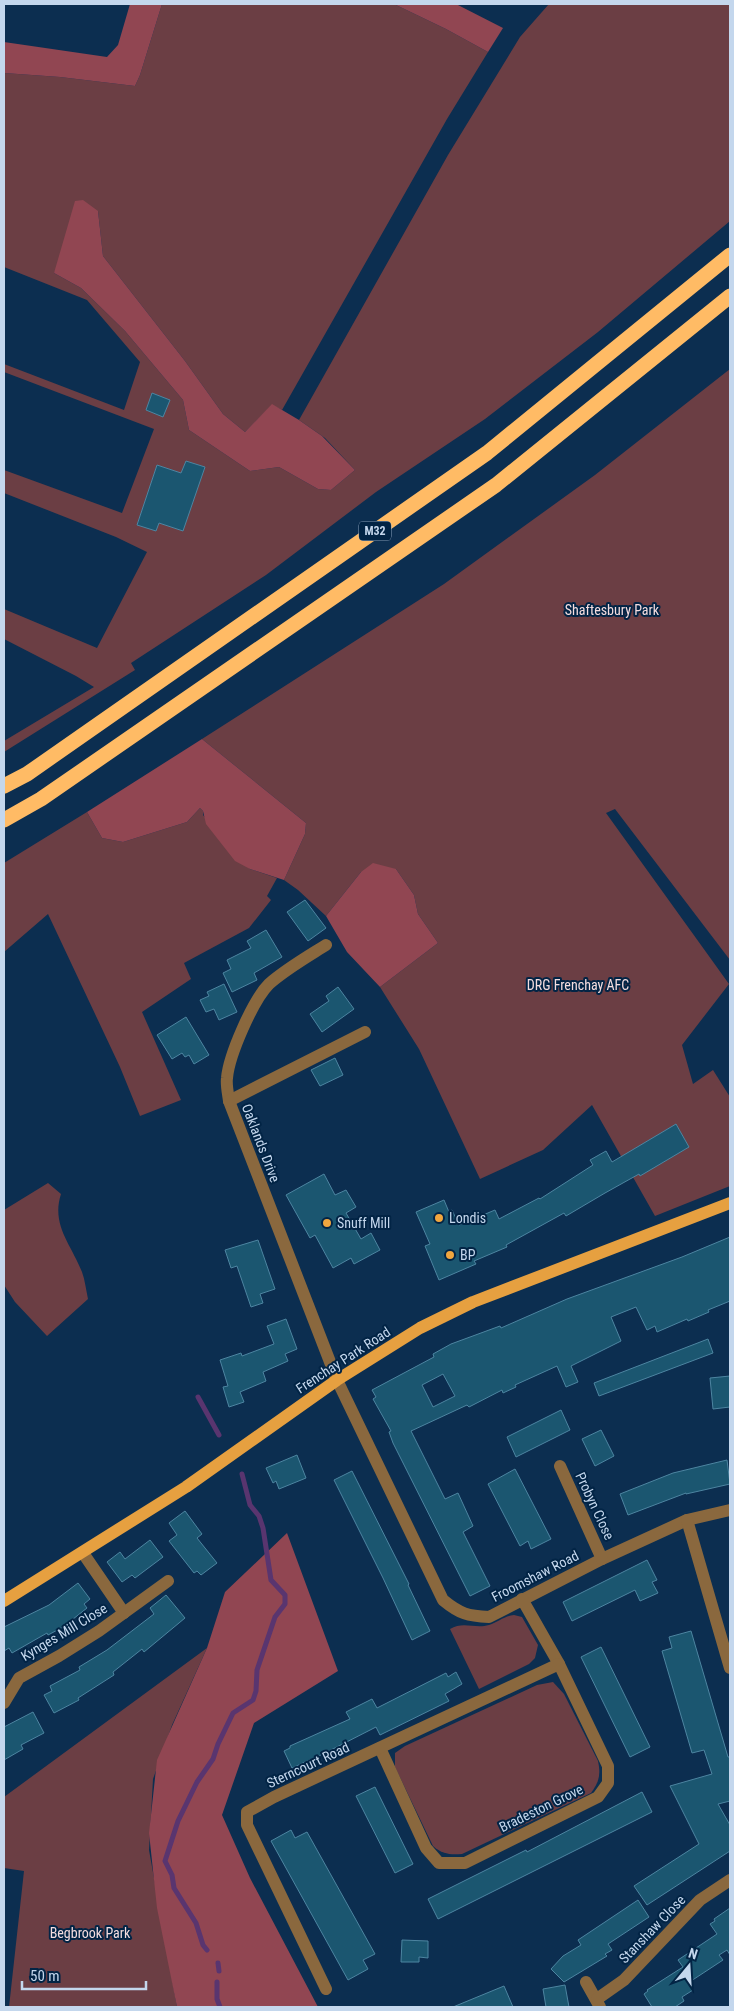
<svg xmlns="http://www.w3.org/2000/svg" width="734" height="2011" viewBox="0 0 734 2011" font-family="'Roboto Condensed',sans-serif">
<style>
.green{fill:#6b3e44}
.forest{fill:#914652}
.lines{fill:none;stroke-linecap:round;stroke-linejoin:round}
.stream{stroke:#59356f;stroke-width:5}
.building{fill:#1b5670;stroke:#4d85a1;fill-rule:evenodd}
.minor{stroke:#8a683e;stroke-width:12}
.major{stroke:#e6a040;stroke-width:12}
.highway{stroke:#ffbb65;stroke-width:15}
.poi-dot{fill:#f0a63f;stroke:#022445;stroke-width:2}
.labels{text-anchor:middle;dominant-baseline:central;stroke-width:4;stroke-linejoin:round;paint-order:stroke}
.shield{fill:#022445;stroke:#8aa1bb;stroke-width:1}
.shield-label{font-size:12px;font-weight:bold;fill:#c4d7ed}
.park-label{font-size:14px;fill:#f5dddf;stroke:#022445}
.street-label{font-size:14px;fill:#c4d7ed;stroke:#022445}
.poi-label{font-size:14px;fill:#c4d7ed;stroke:#022445;text-anchor:start}
</style>
<rect width="100%" height="100%" fill="#0c2e50"/>
<!-- green -->
<g class="green">
<polygon points="162,4 394,4 446,29 488,52 447,119 282,410 272,405 245,432 223,414 185,361 103,256 98,211 54,273 81,288 125,331 183,400 189,430 250,471 279,467 318,489 331,490 355,470 325,438 299,420 448,155 520,37 549,4 730,4 730,221 598,332 485,419 376,492 266,575 131,663 135,670 4,752 4,741 94,687 76,676 4,639 4,609 97,648 147,552 116,537 4,493 4,470 122,513 154,429 4,372 4,364 124,410 140,362 87,300 4,267 4,73 60,77 135,86 140,75"/>
<polygon points="730,369 730,960 615,809 606,813 729,984 682,1045 693,1084 713,1070 730,1097 730,1186 655,1216 592,1105 543,1150 480,1179 419,1049 380,987 438,943 418,914 414,895 396,869 361,872 326,916 298,890 284,880 305,834 306,823 202,739 444,584 595,475"/>
<polygon points="200,808 203,811 203,815 250,869 277,878 267,896 271,900 249,928 184,963 191,979 142,1012 181,1100 140,1116 120,1067 48,914 4,952 4,863 87,812 102,838 123,842 187,822"/>
<path d="M48 1183 61 1194C51 1225 71 1244 82 1272 85 1280 86 1290 88 1299L47 1336 15 1302 4 1285V1210Z"/>
<path d="M514 1615 522 1617 538 1645 535 1658 529 1664 479 1689 450 1629C463 1621 475 1629 489 1625 498 1622 504 1616 514 1615Z"/>
<polygon points="207,1648 172,1725 153,1779 149,1850 177,2007 9,2007 24,1871 4,1868 4,1797"/>
<path d="M553 1682 564 1694 598 1761C601 1775 599 1782 591 1793L462 1854C450 1855 442 1854 433 1846L395 1767V1753L405 1746 537 1685Z"/>
</g>
<!-- forest -->
<g class="forest">
<polygon points="130,4 162,4 140,75 135,86 60,77 4,73 4,42 107,57 118,45"/>
<polygon points="394,4 456,4 503,28 488,52 446,29"/>
<polygon points="83,200 98,211 103,256 185,361 223,414 245,432 272,404 299,420 322,436 355,470 331,490 318,489 279,467 250,471 189,430 183,400 125,331 81,288 54,273 75,201"/>
<polygon points="202,739 306,823 305,834 284,880 250,869 235,861 206,824 203,811 200,808 187,822 123,842 102,838 87,812"/>
<polygon points="373,863 396,869 414,895 418,914 438,943 380,987 347,952 326,916 361,872"/>
<polygon points="287,1533 338,1671 254,1723 222,1815 250,1878 318,2007 177,2007 157,1908 149,1833 157,1760 207,1648 225,1592"/>
</g>
<g class="lines">
<!-- stream -->
<g class="stream">
<polyline points="198,1397 219,1435"/>
<polyline points="207,1950 203,1945 196,1923 174,1888 172,1875 165,1861 178,1821 197,1782 213,1759 218,1744 233,1713 253,1700 256,1691 257,1670 275,1617 285,1604 285,1595 271,1580 263,1528 259,1516 250,1505 242,1474"/>
<polyline points="218,1963 219,1971"/>
<polyline points="217,1982 217,1999 220,2007"/>
</g>
</g>
<!-- building -->
<g class="building">
<polygon points="152,393 170,400 163,417 146,410"/>
<polygon points="186,461 205,467 183,531 159,523 156,531 137,525 157,465 181,473"/>
<polygon points="305,900 326,928 308,941 287,912"/>
<polygon points="266,930 282,957 254,973 257,980 232,992 223,973 231,969 227,960 251,948 247,941"/>
<polygon points="224,984 237,1012 219,1020 214,1009 206,1012 200,1000 209,996 207,992"/>
<polygon points="338,987 354,1009 322,1032 310,1014 329,1001 326,996"/>
<polygon points="186,1017 209,1055 194,1064 189,1055 185,1057 182,1053 172,1059 157,1035"/>
<polygon points="335,1058 343,1075 320,1086 311,1070"/>
<polygon points="676,1124 689,1147 640,1176 639,1174 605,1193 566,1216 564,1213 506,1245 507,1247 474,1261 476,1264 439,1280 425,1246 430,1244 416,1212 444,1200 449,1212 452,1210 459,1225 495,1210 499,1219 539,1198 540,1199 593,1165 590,1160 606,1151 612,1162"/>
<polygon points="324,1174 335,1195 346,1190 356,1207 346,1213 361,1239 371,1233 380,1250 354,1264 351,1258 333,1268 315,1235 310,1238 286,1195"/>
<path d="M730 1237V1301L708 1310 709 1312 688 1321 687 1319 657 1332 655 1326 647 1330 636 1307 611 1317 621 1341 571 1366 578 1382 566 1387 557 1366 515 1385 516 1387 503 1393 502 1390 469 1407 467 1405 411 1431 445 1499 458 1493 473 1526 463 1532 490 1586 470 1596 393 1443 389 1432 391 1431 373 1399 376 1397 372 1390 434 1357 433 1354 451 1344 500 1326 501 1328 567 1299 682 1257ZM443 1374 455 1396 433 1407 422 1385Z"/>
<polygon points="258,1240 275,1289 260,1294 263,1303 251,1307 237,1266 231,1268 225,1250"/>
<polygon points="286,1319 297,1349 285,1354 288,1361 263,1372 266,1381 240,1392 244,1402 229,1407 223,1387 228,1386 220,1360 241,1353 242,1356 274,1344 267,1326"/>
<polygon points="708,1339 713,1353 599,1396 594,1383"/>
<polygon points="730,1376 730,1407 713,1409 710,1378"/>
<polygon points="561,1410 570,1430 516,1457 507,1437"/>
<polygon points="601,1430 614,1456 595,1466 582,1439"/>
<polygon points="297,1455 306,1478 279,1489 276,1481 273,1483 266,1468"/>
<polygon points="727,1460 730,1484 686,1494 686,1493 628,1515 620,1494 673,1473"/>
<polygon points="515,1469 551,1539 531,1549 528,1541 520,1546 488,1484"/>
<polygon points="352,1471 409,1584 408,1585 430,1631 412,1640 383,1578 334,1480"/>
<polygon points="185,1511 202,1534 197,1538 217,1563 201,1575 197,1571 194,1573 169,1541 177,1535 169,1523"/>
<polygon points="150,1540 163,1557 135,1578 132,1575 122,1582 107,1562 120,1552 125,1559"/>
<polygon points="647,1560 657,1580 652,1582 658,1593 640,1601 635,1590 572,1621 563,1602"/>
<polygon points="78,1583 90,1599 84,1604 87,1608 63,1627 48,1635 47,1633 12,1653 9,1648 4,1651 4,1627 49,1605"/>
<polygon points="166,1595 185,1618 144,1652 142,1649 113,1672 114,1675 78,1698 79,1700 54,1713 44,1695 52,1691 50,1686 80,1670 79,1667 107,1650 154,1614 150,1608"/>
<polygon points="691,1631 728,1757 730,1757 730,1801 718,1804 730,1825 730,1851 647,1905 634,1886 699,1844 670,1786 712,1774 704,1750 692,1753 662,1651 672,1648 669,1637"/>
<polygon points="601,1647 650,1747 630,1757 581,1657"/>
<polygon points="456,1672 462,1684 445,1694 449,1701 380,1735 376,1727 325,1753 292,1768 284,1751 290,1748 290,1746 350,1719 346,1712 372,1699 377,1708 446,1673 448,1677"/>
<polygon points="33,1712 44,1733 21,1745 23,1749 4,1760 4,1727"/>
<polygon points="375,1787 413,1864 395,1873 356,1796"/>
<polygon points="642,1792 652,1812 438,1919 428,1899 526,1850 527,1852"/>
<polygon points="291,1830 295,1838 307,1832 375,1954 363,1960 368,1969 348,1980 271,1841"/>
<polygon points="638,1900 649,1917 608,1944 612,1950 605,1954 607,1956 564,1982 551,1969 563,1956 581,1945 578,1940"/>
<polygon points="730,1908 730,1955 727,1950 719,1955 723,1960 688,1983 693,1990 682,1997 684,2001 675,2007 652,2007 644,1994 648,1991 647,1990 683,1967 678,1960 717,1934 710,1924 715,1921 714,1919"/>
<polygon points="402,1940 428,1941 428,1958 419,1957 419,1962 401,1962"/>
<polygon points="565,1985 569,2007 546,2007 543,1989"/>
<polygon points="504,1986 513,2007 453,2007"/>
</g>
<g class="lines">
<!-- minor -->
<g class="minor">
<path d="M326 945C307 957 286 969 269 984 253 1000 229 1055 227 1078 226 1085 228 1093 229 1101L337 1380 443 1600C460 1614 468 1616 489 1617L602 1559 687 1520 730 1510"/>
<polyline points="229,1101 365,1032"/>
<polyline points="560,1466 602,1559"/>
<polyline points="687,1520 730,1668"/>
<polyline points="83,1553 124,1613"/>
<polyline points="4,1703 19,1678 59,1656 99,1631 168,1581"/>
<polyline points="380,1748 426,1848 439,1863 465,1863 598,1797 608,1783 608,1766 559,1664 522,1599"/>
<polyline points="586,1982 600,2007"/>
<polyline points="326,1989 247,1825 247,1812 274,1797 559,1664"/>
<polyline points="597,1999 624,1980 700,1900 730,1880"/>
</g>
<!-- major -->
<polyline class="major" points="4,1601 186,1487 337,1380 420,1328 473,1302 730,1203"/>
<!-- highway -->
<g class="highway">
<polyline points="4,786 27,774 487,453 730,255"/>
<polyline points="4,820 41,799 496,485 730,296"/>
</g>
</g>
<!-- markers -->
<g class="poi-dot">
<circle cx="439" cy="1218" r="5"/>
<circle cx="327" cy="1223" r="5"/>
<circle cx="450" cy="1255" r="5"/>
</g>
<g class="labels">
<!-- shield labels -->
<rect class="shield" x="359" y="521.5" width="32" height="19" rx="4"/>
<g class="shield-label">
<text x="375" y="531">M32</text>
</g>
<!-- park labels -->
<g class="park-label">
<text x="612" y="610">Shaftesbury Park</text>
<text x="578" y="985">DRG Frenchay AFC</text>
<text x="90" y="1933">Begbrook Park</text>
</g>
<!-- street labels -->
<g class="street-label">
<text transform="translate(261 1143) rotate(69)">Oaklands Drive</text>
<text transform="translate(343 1360) rotate(-33)">Frenchay Park Road</text>
<text transform="translate(595 1506) rotate(65)">Probyn Close</text>
<text transform="translate(535 1576) rotate(-27)">Froomshaw Road</text>
<text transform="translate(64 1632) rotate(-31)">Kynges Mill Close</text>
<text transform="translate(308 1765) rotate(-25)">Sterncourt Road</text>
<text transform="translate(541 1808) rotate(-26)">Bradeston Grove</text>
<text transform="translate(652 1929) rotate(-46)">Stanshaw Close</text>
</g>
<!-- poi labels -->
<g class="poi-label">
<text x="449" y="1218">Londis</text>
<text x="337" y="1223">Snuff Mill</text>
<text x="460" y="1255">BP</text>
</g>
</g>
<!-- border -->
<rect width="734" height="2011" fill="none" stroke="#c4d7ed" stroke-width="10"/>
<!-- north arrow -->
<g transform="translate(689 1966) rotate(18)" stroke="#022445" stroke-width="4" paint-order="stroke">
<path d="M0-4L9 19L0 12L-9 19Z" fill="#c4d7ed"/>
<text y="-8" font-size="14" font-weight="bold" text-anchor="middle" fill="#c4d7ed">N</text>
</g>
<!-- scale -->
<path d="M22 1981v8h124v-8" fill="none" stroke="#c4d7ed" stroke-width="2.5"/>
<text x="30" y="1981" font-size="15" fill="#c4d7ed" stroke="#022445" stroke-width="4" paint-order="stroke">50 m</text>
</svg>
